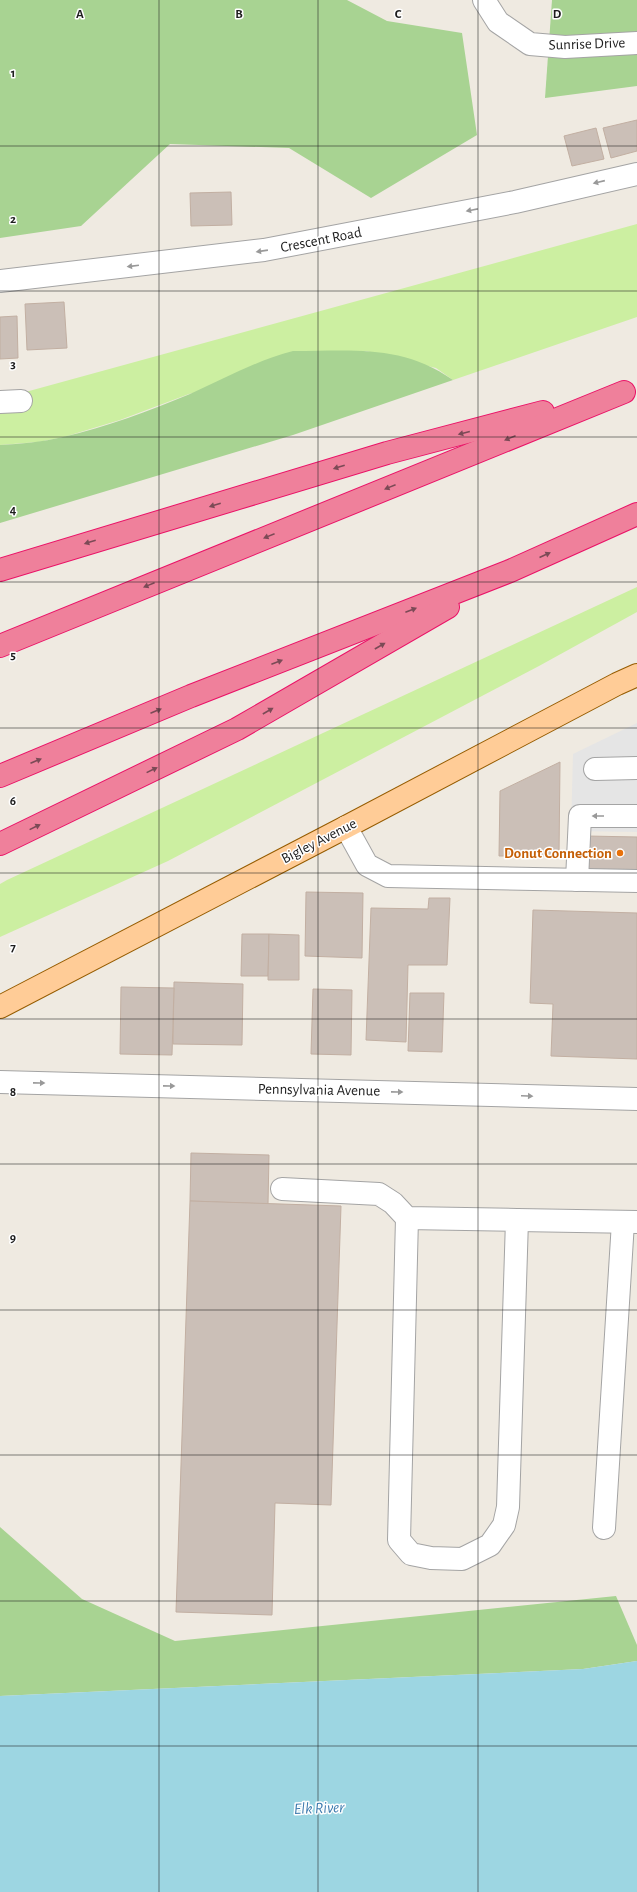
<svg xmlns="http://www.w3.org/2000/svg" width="637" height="1892" viewBox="0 0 637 1892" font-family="'Alegreya Sans',sans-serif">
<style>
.grass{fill:#ccefa1}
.forest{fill:#a8d392}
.parking{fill:#e5e5e5}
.water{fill:#9dd6e2}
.building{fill:#cbbfb7;stroke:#c2afa2}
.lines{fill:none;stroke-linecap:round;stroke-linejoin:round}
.minor-casing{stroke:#a4a4a4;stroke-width:24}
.major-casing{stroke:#965c00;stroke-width:24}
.highway-casing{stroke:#ea1267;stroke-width:24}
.minor{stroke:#fff;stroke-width:22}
.major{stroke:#ffcc97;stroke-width:22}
.highway{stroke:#ef809b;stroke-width:22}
.oneway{fill:#999}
.oneway2{fill:#7b4a56}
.grid{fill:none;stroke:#1d1d1d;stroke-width:1;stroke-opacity:0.55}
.food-dot{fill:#e8710a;stroke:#fff;stroke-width:1.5}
.labels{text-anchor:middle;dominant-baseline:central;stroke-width:3;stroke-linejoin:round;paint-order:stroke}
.street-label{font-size:15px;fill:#1d1d1d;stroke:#fff}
.food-label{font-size:15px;font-weight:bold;fill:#c56008;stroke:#fff;text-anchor:end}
.water-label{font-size:16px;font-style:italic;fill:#3e7bae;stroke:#fff}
.grid-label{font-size:13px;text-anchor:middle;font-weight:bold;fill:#1d1d1d;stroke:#fff;stroke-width:3;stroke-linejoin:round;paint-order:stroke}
</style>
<rect width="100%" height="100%" fill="#efeae1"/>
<!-- grass -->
<g class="grass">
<polygon points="637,224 637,317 453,380 436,368 366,351 189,394 120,420 64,437 38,442 0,445 0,399"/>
<polygon points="637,587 637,612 539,666 168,861 0,937 0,884 7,880"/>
</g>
<!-- forest -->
<g class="forest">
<polygon points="0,0 347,0 387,21 462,33 477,135 371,198 289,148 170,144 81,226 0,238"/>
<polygon points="552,0 637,0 637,86 545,98"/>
<path d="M293 351C353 351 402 344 453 380L293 435 0 523V445C21 444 42 442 63 437 106 427 149 411 190 394 224 379 257 360 293 351Z"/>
<polygon points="0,1527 82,1599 175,1641 616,1596 637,1645 637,1661 583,1669 0,1696"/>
</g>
<!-- parking -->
<polygon class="parking" points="637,723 637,832 571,831 573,754"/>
<!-- water -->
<polygon class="water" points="637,1661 637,1892 0,1892 0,1696 583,1669"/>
<!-- building -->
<g class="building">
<polygon points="637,120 637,151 611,158 603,128"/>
<polygon points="596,128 604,159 572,166 564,136"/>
<polygon points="231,192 232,225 191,226 190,193"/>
<polygon points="64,302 67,348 27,350 25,304"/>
<polygon points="17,316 18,358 0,359 0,317"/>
<polygon points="560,762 559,856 499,856 500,791"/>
<polygon points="587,836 637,837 637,873 587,872"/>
<polygon points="306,892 363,893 362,958 305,956"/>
<polygon points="429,898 450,898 447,965 408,965 406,1042 366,1040 371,908 428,909"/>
<polygon points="533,910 637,913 637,1059 551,1056 553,1004 530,1003"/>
<polygon points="242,934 269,934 268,976 241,976"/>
<polygon points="269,934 299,935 299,980 268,980"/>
<polygon points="174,982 243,984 242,1045 173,1044"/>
<polygon points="121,987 174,988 172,1055 120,1054"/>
<polygon points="313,989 352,990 351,1055 311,1054"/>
<polygon points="410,993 444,993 442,1052 408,1051"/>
<polygon points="191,1153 269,1155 268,1204 190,1201"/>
<polygon points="190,1201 341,1206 331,1505 275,1503 272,1615 176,1612"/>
</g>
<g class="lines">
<defs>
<g id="minor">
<polyline points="484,0 498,22 530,44 565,47 637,43"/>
<polyline points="0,281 264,250 515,202 637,174"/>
<polyline points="0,402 21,401"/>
<polyline points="595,769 637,768"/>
<polyline points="346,827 367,865 388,876 637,881"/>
<polyline points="577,880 580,816 637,816"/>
<polyline points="0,1082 637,1099"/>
<polyline points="282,1189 379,1194 393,1203 407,1218 399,1540 411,1554 431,1558 462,1559 490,1545 504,1525 508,1507 517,1220 407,1218"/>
<polyline points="517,1220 637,1222"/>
<polyline points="604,1528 623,1222"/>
</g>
<polyline id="major" points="0,1007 346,827 617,684 637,675"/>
<g id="highway">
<polyline points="0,570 387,453 543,412"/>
<polyline points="0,646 624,392"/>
<polyline points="0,776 191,696 510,571 637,514"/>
<polyline points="0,844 237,729 448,607"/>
</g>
</defs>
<!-- minor casing -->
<use href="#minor" class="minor-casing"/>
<!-- major casing -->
<use href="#major" class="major-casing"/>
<!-- highway casing -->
<use href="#highway" class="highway-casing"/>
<!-- minor -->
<use href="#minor" class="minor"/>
<!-- major -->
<use href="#major" class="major"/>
<!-- highway -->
<use href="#highway" class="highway"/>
</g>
<!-- one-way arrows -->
<defs><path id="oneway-solid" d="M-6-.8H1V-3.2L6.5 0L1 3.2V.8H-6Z"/></defs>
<g class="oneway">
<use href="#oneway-solid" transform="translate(599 182) rotate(167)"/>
<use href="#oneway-solid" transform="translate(472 210) rotate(169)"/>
<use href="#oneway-solid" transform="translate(262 251) rotate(172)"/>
<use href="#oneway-solid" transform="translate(133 266) rotate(173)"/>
<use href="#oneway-solid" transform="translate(598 816) rotate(-180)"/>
<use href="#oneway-solid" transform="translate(39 1083) rotate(1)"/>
<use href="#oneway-solid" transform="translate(169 1086) rotate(1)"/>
<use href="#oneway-solid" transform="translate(397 1092) rotate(1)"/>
<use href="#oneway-solid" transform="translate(527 1096) rotate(2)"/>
</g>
<g class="oneway2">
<use href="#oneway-solid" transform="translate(464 433) rotate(166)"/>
<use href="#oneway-solid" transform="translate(510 438) rotate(158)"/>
<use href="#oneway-solid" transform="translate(339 467) rotate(163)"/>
<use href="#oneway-solid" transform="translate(390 487) rotate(158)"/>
<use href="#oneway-solid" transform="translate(215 505) rotate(163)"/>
<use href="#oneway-solid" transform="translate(269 536) rotate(158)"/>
<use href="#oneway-solid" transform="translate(90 542) rotate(163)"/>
<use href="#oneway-solid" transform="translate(545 555) rotate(-24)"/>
<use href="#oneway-solid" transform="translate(149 585) rotate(158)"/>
<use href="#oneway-solid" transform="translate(411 610) rotate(-21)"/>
<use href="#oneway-solid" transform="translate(380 646) rotate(-30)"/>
<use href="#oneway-solid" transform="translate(277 662) rotate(-21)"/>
<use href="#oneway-solid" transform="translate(156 711) rotate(-23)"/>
<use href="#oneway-solid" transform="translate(268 711) rotate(-30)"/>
<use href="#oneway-solid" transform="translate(36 761) rotate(-23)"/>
<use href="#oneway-solid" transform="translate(152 770) rotate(-26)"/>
<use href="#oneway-solid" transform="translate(35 827) rotate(-26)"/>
</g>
<!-- grid -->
<path class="grid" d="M159 0V1892M318 0V1892M478 0V1892M0 146H637M0 291H637M0 437H637M0 582H637M0 728H637M0 873H637M0 1019H637M0 1164H637M0 1310H637M0 1455H637M0 1601H637M0 1746H637"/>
<!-- markers -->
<circle class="food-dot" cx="620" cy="853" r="4"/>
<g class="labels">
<!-- street labels -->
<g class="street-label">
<text transform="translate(587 44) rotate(-2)">Sunrise Drive</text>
<text transform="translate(321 240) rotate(-11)">Crescent Road</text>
<text transform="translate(319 841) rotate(-27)">Bigley Avenue</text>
<text transform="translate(319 1090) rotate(1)">Pennsylvania Avenue</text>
</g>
<!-- food labels -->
<g class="food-label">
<text x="612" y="853">Donut Connection</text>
</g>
<!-- water labels -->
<g class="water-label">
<text transform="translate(319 1808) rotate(-2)">Elk River</text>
</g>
</g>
<g class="grid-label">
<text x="80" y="18">A</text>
<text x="239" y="18">B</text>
<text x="398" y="18">C</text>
<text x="557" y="18">D</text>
<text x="13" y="77">1</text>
<text x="13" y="223">2</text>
<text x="13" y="368">3</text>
<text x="13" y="514">4</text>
<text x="13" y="659">5</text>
<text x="13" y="805">6</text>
<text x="13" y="951">7</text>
<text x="13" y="1096">8</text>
<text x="13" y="1242">9</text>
</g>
</svg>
